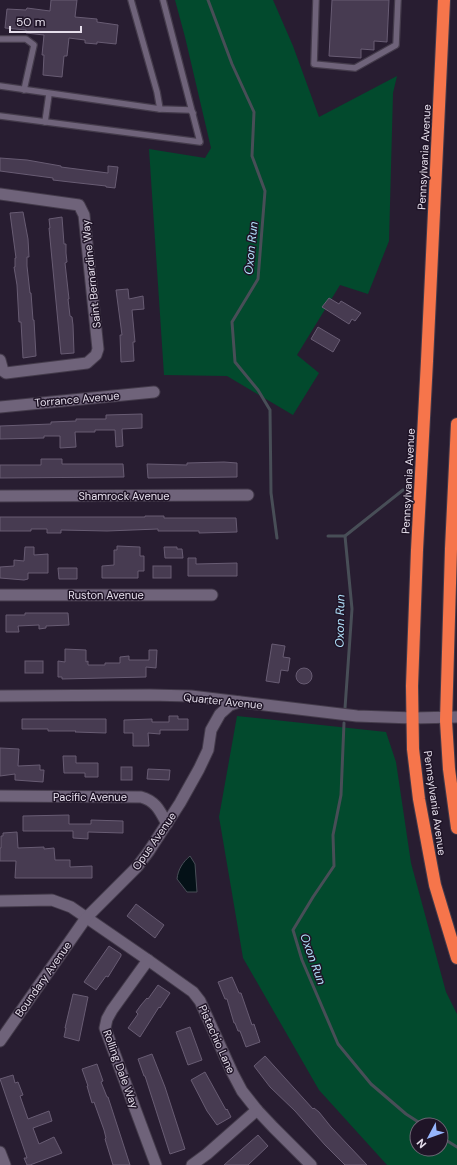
<svg xmlns="http://www.w3.org/2000/svg" width="457" height="1165" viewBox="0 0 457 1165" font-family="'DM Sans',sans-serif">
<style>
.green{fill:#024a2d;fill-rule:evenodd}
.water{fill:#041117;stroke:#484e57}
.lines{fill:none;stroke-linecap:round;stroke-linejoin:round}
.stream{stroke:#484e57;stroke-width:3}
.building{fill:#473b51;stroke:#685c73}
.lane-casing{stroke:#443b4b;stroke-width:8}
.street-casing{stroke:#443b4b;stroke-width:13}
.highway-casing{stroke:#443b4b;stroke-width:14}
.lane{stroke:#6f637a;stroke-width:5.5}
.street{stroke:#6f637a;stroke-width:11}
.highway{stroke:#f6754b;stroke-width:12}
.labels{text-anchor:middle;dominant-baseline:central;stroke-width:3;stroke-linejoin:round;paint-order:stroke}
.street-label{font-size:11px;fill:#e5deeb;stroke:#1f1427}
.water-label{font-size:12px;font-style:italic;fill:#b1e1fb;stroke:#1f1427}
</style>
<rect width="100%" height="100%" fill="#281d31"/>
<!-- green -->
<g class="green">
<polygon points="175,0 273,0 293,46 319,117 397,76 393,93 389,241 368,294 340,285 297,355 319,373 293,415 227,376 164,375 149,149 205,158 211,148 185,37"/>
<path d="M237 716 386 732 396 762 411 863 446 992 457 1014V1165H387L319 1090 243 958 219 817ZM417 1125H441V1149H417Z"/>
</g>
<!-- water -->
<path class="water" d="M190 856 195 864 197 892H187L177 879C178 869 183 862 190 856Z"/>
<g class="lines">
<!-- stream -->
<g class="stream">
<polyline points="208,0 232,64 254,112 252,156 265,191 258,279 232,322 235,362 258,390 270,410 271,493 277,538"/>
<polyline points="328,536 345,536"/>
<polyline points="345,708 352,609 345,536 403,490"/>
<polyline points="344,723 341,795 333,835 334,866 313,897 293,930 302,960 338,1044 371,1084 406,1114 423,1125"/>
<polyline points="441,1137 457,1147"/>
</g>
</g>
<!-- building -->
<g class="building">
<polygon points="51,0 77,0 75,17 97,19 97,22 118,25 116,44 97,42 97,44 85,43 85,40 69,38 67,56 64,56 62,77 43,75 44,55 42,55 44,35 26,33 26,30 5,28 7,9 26,10 27,8 50,11"/>
<polygon points="332,0 389,0 387,42 374,41 374,50 361,49 361,58 329,56"/>
<polygon points="0,158 27,160 61,166 61,167 108,173 108,166 118,167 115,188 106,187 106,186 70,182 53,180 53,178 0,171"/>
<polygon points="23,212 28,239 29,257 27,257 27,266 30,293 31,293 33,320 34,320 36,356 23,358 21,322 19,322 17,285 14,267 15,267 15,258 16,258 10,213"/>
<polygon points="62,217 64,244 66,244 66,253 67,262 65,263 69,299 68,299 70,316 72,317 73,325 74,353 61,354 49,228 50,228 49,219"/>
<polygon points="128,289 129,299 143,296 144,309 132,310 135,342 133,342 133,343 134,361 121,362 120,335 122,335 116,290"/>
<polygon points="329,298 339,304 341,301 361,313 355,321 352,319 349,324 322,307"/>
<polygon points="318,327 340,340 333,352 311,339"/>
<polygon points="142,414 142,428 122,429 123,446 116,447 115,430 95,430 95,432 75,432 76,447 60,448 60,436 44,436 44,438 0,439 0,426 51,424 51,422 76,421 76,419 106,419 106,415"/>
<polygon points="41,459 62,459 62,464 123,464 124,477 0,478 0,465 41,465"/>
<polygon points="224,462 237,463 237,477 148,478 147,464 187,465 187,463"/>
<polygon points="145,516 164,516 164,518 236,518 237,532 199,533 199,531 158,531 158,529 107,531 61,530 61,533 47,533 47,529 31,529 31,531 0,531 0,517 145,517"/>
<polygon points="117,546 140,547 140,556 144,556 144,571 138,571 138,578 102,578 102,566 114,565 114,550 117,550"/>
<polygon points="25,547 34,547 34,555 48,554 48,573 28,573 28,579 24,580 0,578 0,567 14,566 14,560 24,561"/>
<polygon points="164,547 177,547 177,549 182,549 183,558 165,558"/>
<polygon points="188,558 196,558 196,564 237,563 237,576 188,576"/>
<rect x="153" y="566" width="18" height="12"/>
<polygon points="58,568 77,568 77,579 59,579"/>
<polygon points="25,613 68,613 69,625 46,626 46,628 39,629 39,625 18,626 19,632 6,632 6,615 25,615"/>
<polygon points="272,644 285,646 283,657 290,658 288,671 281,670 279,683 266,681"/>
<polygon points="65,649 86,650 86,662 88,661 88,665 105,665 105,663 120,663 120,657 129,656 129,660 149,660 149,650 157,650 156,668 146,667 146,677 62,679 62,677 58,677 58,661 65,662"/>
<rect x="25" y="661" width="18" height="12"/>
<circle cx="304" cy="676" r="8"/>
<polygon points="169,716 178,716 178,719 188,719 188,730 160,730 160,734 148,733 149,746 133,746 133,733 124,733 124,720 152,719 152,722 169,722"/>
<polygon points="22,719 106,719 106,733 75,732 76,731 48,731 48,729 22,729"/>
<polygon points="0,748 19,749 18,766 40,765 40,770 44,770 43,782 15,780 15,774 0,776"/>
<polygon points="63,756 76,756 76,763 98,763 98,777 85,777 85,773 64,773"/>
<rect x="121" y="767" width="11" height="13"/>
<polygon points="148,769 170,770 169,780 147,779"/>
<polygon points="69,815 69,824 91,824 91,820 123,821 123,833 88,832 88,839 73,838 73,831 23,831 23,816"/>
<polygon points="17,832 18,848 44,847 44,849 54,848 55,860 70,860 70,867 92,866 92,878 15,878 16,861 0,861 0,848 1,848 1,836 3,836 3,833"/>
<polygon points="136,904 164,925 155,938 127,916"/>
<polygon points="109,946 121,954 121,956 108,977 106,976 96,990 84,982"/>
<polygon points="232,977 239,993 241,993 252,1025 254,1024 260,1042 246,1047 240,1031 238,1031 235,1023 234,1023 227,999 225,999 218,982"/>
<polygon points="158,985 170,993 160,1008 159,1007 140,1037 128,1028 138,1014 136,1012 141,1005 147,998 148,999"/>
<polygon points="73,994 88,997 79,1041 64,1037 66,1028 65,1028"/>
<polygon points="190,1027 202,1060 188,1065 176,1032"/>
<polygon points="152,1054 165,1087 185,1149 170,1154 145,1076 144,1076 138,1059"/>
<polygon points="265,1056 313,1109 314,1108 319,1112 331,1127 367,1165 345,1165 325,1145 295,1111 270,1087 254,1066"/>
<polygon points="97,1064 103,1081 101,1082 107,1097 108,1097 130,1165 113,1165 105,1139 106,1138 104,1130 94,1102 92,1103 87,1086 88,1086 82,1069"/>
<polygon points="205,1072 226,1110 227,1109 231,1117 217,1125 207,1111 191,1080"/>
<polygon points="13,1075 15,1083 18,1082 23,1095 20,1096 28,1119 49,1111 52,1121 33,1128 39,1144 54,1137 62,1153 30,1165 27,1165 24,1158 27,1158 0,1079"/>
<polygon points="258,1135 268,1146 248,1165 224,1165"/>
</g>
<g class="lines">
<defs>
<g id="lane">
<polyline points="131,0 157,92 160,109"/>
<polyline points="316,0 314,64 355,68 396,45 398,0"/>
<polyline points="0,39 26,39 34,45 24,90"/>
<polyline points="0,86 160,109 190,110 193,113"/>
<polyline points="0,116 200,142 163,0"/>
<polyline points="45,122 49,94"/>
</g>
<g id="street">
<polyline points="0,194 79,205 84,215 98,349 96,355 87,363 14,372 6,373 3,371 0,360"/>
<polyline points="0,407 154,392"/>
<polyline points="0,496 248,495"/>
<polyline points="0,595 212,595"/>
<polyline points="0,696 150,695 191,696 357,716 413,718 457,717"/>
<path d="M0 796 141 797C156 801 160 811 167 824"/>
<polyline points="0,901 52,900 71,907 148,960 193,992 200,1001 232,1072 242,1091 257,1110 273,1127 311,1165"/>
<polyline points="148,960 112,1010 107,1019 105,1028 156,1165"/>
<polyline points="0,1041 86,918 137,867 149,851 180,803 199,769 208,750 211,730 220,714 230,705 239,702"/>
<polyline points="0,1152 5,1165"/>
<polyline points="192,1165 207,1154 257,1110"/>
</g>
<g id="highway">
<polyline points="444,0 427,361 417,550 412,686 413,749 419,799 435,885 457,958"/>
<polyline points="457,424 451,549 446,721 449,769 457,828"/>
</g>
</defs>
<!-- lane casing -->
<use href="#lane" class="lane-casing"/>
<!-- street casing -->
<use href="#street" class="street-casing"/>
<!-- highway casing -->
<use href="#highway" class="highway-casing"/>
<!-- lane -->
<use href="#lane" class="lane"/>
<!-- street -->
<use href="#street" class="street"/>
<!-- highway -->
<use href="#highway" class="highway"/>
</g>
<g class="labels">
<!-- street labels -->
<g class="street-label">
<text transform="translate(424 157) rotate(-87)">Pennsylvania Avenue</text>
<text transform="translate(91 274) rotate(-96)">Saint Bernardine Way</text>
<text transform="translate(77 399) rotate(-5)">Torrance Avenue</text>
<text transform="translate(408 481) rotate(-87)">Pennsylvania Avenue</text>
<text x="124" y="496">Shamrock Avenue</text>
<text x="106" y="595">Ruston Avenue</text>
<text transform="translate(223 701) rotate(6)">Quarter Avenue</text>
<text x="90" y="797">Pacific Avenue</text>
<text transform="translate(435 803) rotate(82)">Pennsylvania Avenue</text>
<text transform="translate(154 841) rotate(-55)">Opus Avenue</text>
<text transform="translate(43 979) rotate(-55)">Boundary Avenue</text>
<text transform="translate(217 1039) rotate(66)">Pistachio Lane</text>
<text transform="translate(121 1069) rotate(70)">Rolling Dale Way</text>
</g>
<!-- water labels -->
<g class="water-label">
<text transform="translate(251 248) rotate(-84)">Oxon Run</text>
<text transform="translate(340 621) rotate(-89)">Oxon Run</text>
<text transform="translate(313 959) rotate(70)">Oxon Run</text>
</g>
</g>
<!-- north arrow -->
<g transform="translate(429 1137) rotate(229)"><circle r="19" fill="#1f1427" stroke="#6e6575"/>
<path d="M0-3L7 15L0 10L-7 15Z" fill="#96b6fd"/>
<text y="-6" font-size="11" font-weight="bold" text-anchor="middle" fill="#e5deeb">N</text>
</g>
<!-- scale -->
<path d="M10 26v6h71v-6" fill="none" stroke="#e5deeb" stroke-width="2"/>
<text x="16" y="26" font-size="12" fill="#e5deeb" stroke="#1f1427" stroke-width="3" paint-order="stroke">50 m</text>
</svg>
